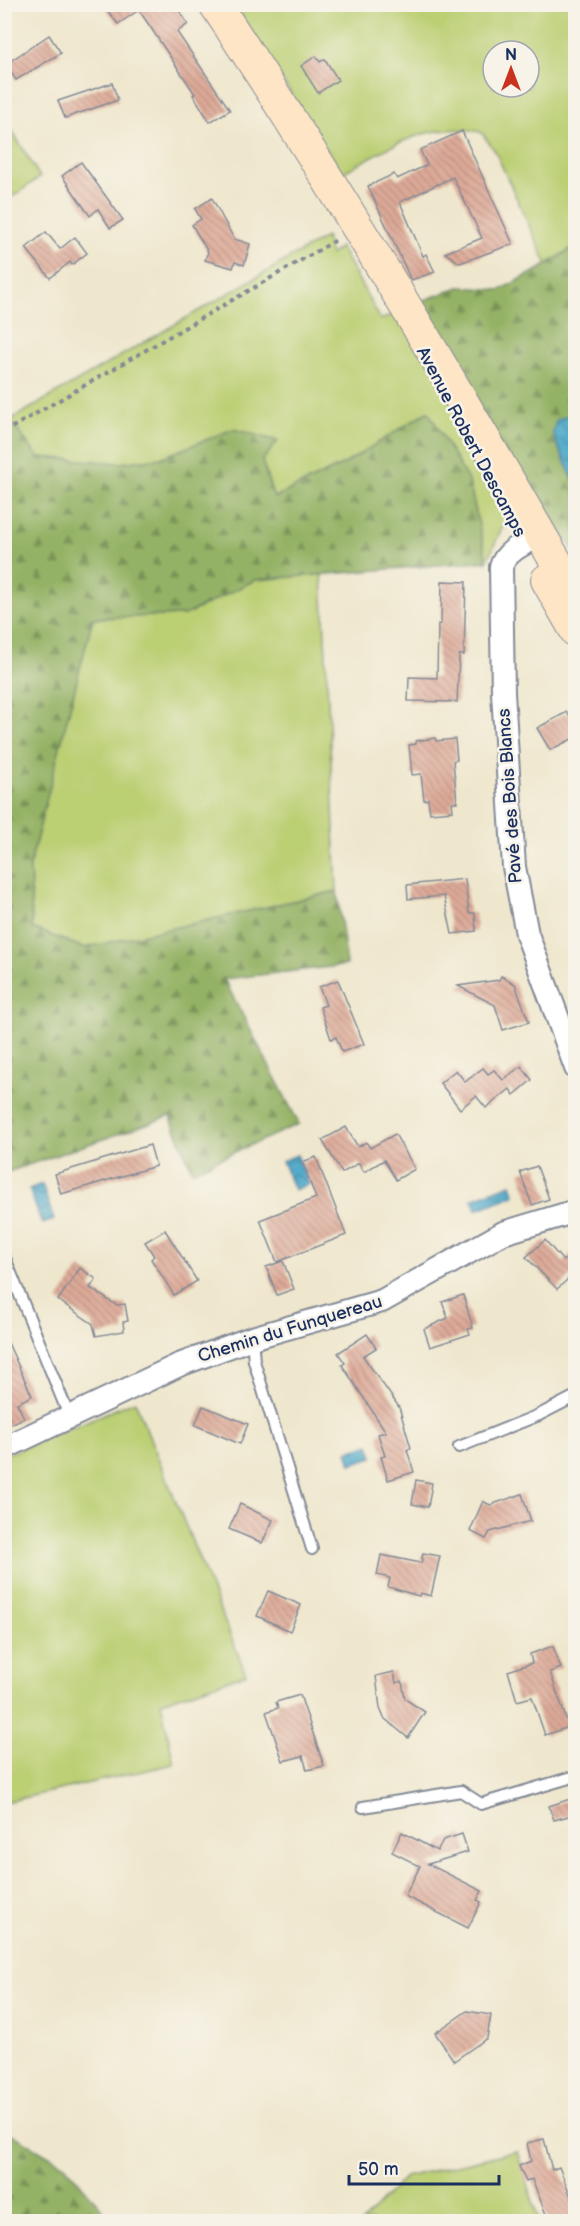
<svg xmlns="http://www.w3.org/2000/svg" width="580" height="2226" viewBox="0 0 580 2226" font-family="'Balsamiq Sans',sans-serif">
<style>
.grass{fill:#bbcf73;stroke:#6b7f68;stroke-width:1.5;fill-rule:evenodd}
.forest{fill:url(#forest-firs);stroke:#587062;stroke-width:1.5}
.water{fill:url(#water-waves);stroke:#326a92;stroke-width:1.5}
.building{fill:url(#building-back-hatch)}
.lines{fill:none;stroke-linecap:round;stroke-linejoin:round}
.lane-casing{stroke:#858b96;stroke-width:14}
.street-casing{stroke:#858b96;stroke-width:26}
.secondary-casing{stroke:#858b96;stroke-width:34}
.path{stroke:#858b96;stroke-width:4;stroke-dasharray:4.5 4.5;stroke-linecap:butt}
.lane{stroke:#fff;stroke-width:10}
.street{stroke:#fff;stroke-width:22}
.secondary{stroke:#fde5c5;stroke-width:32}
.labels{text-anchor:middle;dominant-baseline:central;stroke-width:5;stroke-linejoin:round;paint-order:stroke}
.street-label{font-size:18px;fill:#1b2f5e;stroke:#f7f3e8}
</style>
<defs>
<pattern id="forest-firs" width="22" height="20" patternUnits="userSpaceOnUse" patternTransform="scale(1.5)"><rect width="22" height="20" fill="#94b265"/><path d="M5 1l3.5 6h-7zM16 11l3.5 6h-7z" fill="#789156"/></pattern>
<pattern id="water-waves" width="16" height="10" patternUnits="userSpaceOnUse" patternTransform="scale(1.5)"><rect width="16" height="10" fill="#48a6c7"/><path d="M0 5q4-4 8 0t8 0" fill="none" stroke="#3b88a5"/></pattern>
<pattern id="building-back-hatch" width="6" height="6" patternUnits="userSpaceOnUse" patternTransform="scale(1.5)"><rect width="6" height="6" fill="#deaa98"/><path d="M-1 5l2 2M0 0l6 6M5-1l2 2" fill="none" stroke="#b38b7f"/></pattern>
</defs>
<rect width="100%" height="100%" fill="#f7f3e8"/>
<filter id="ink" filterUnits="userSpaceOnUse"><feTurbulence type="fractalNoise" baseFrequency=".0167" numOctaves="2"/><feDisplacementMap in="SourceGraphic" scale="12" xChannelSelector="R" yChannelSelector="G"/><feConvolveMatrix kernelMatrix="1 2 1 2 8 2 1 2 1" color-interpolation-filters="sRGB"/></filter>
<filter id="wash" filterUnits="userSpaceOnUse"><feTurbulence type="fractalNoise" baseFrequency=".008" numOctaves="4" result="noise"/><feDisplacementMap in="SourceGraphic" scale="24" xChannelSelector="R" yChannelSelector="G"/><feGaussianBlur stdDeviation="1.35" result="paint"/><feColorMatrix in="noise" values="0 0 0 0 0 0 0 0 0 0 0 0 0 0 0 0 0 1.4 0 .05"/><feComposite in="paint" operator="in"/></filter>
<g filter="url(#wash)">
<rect width="100%" height="100%" fill="#efe7cd"/>
<!-- grass -->
<g class="grass">
<path d="M234 5H575V246L547 265 495 151 481 132C425 121 389 148 342 173ZM493 51H529V87H493Z"/>
<polygon points="5,119 40,177 5,202 4,202"/>
<polygon points="326,237 331,255 340,247 381,320 422,301 503,448 545,507 502,528 487,561 469,482 346,463 273,498 262,461 277,441 233,429 161,458 120,463 38,457 10,420"/>
<polygon points="322,574 337,891 84,948 32,928 30,864 92,618 185,615 255,580"/>
<polygon points="135,1401 246,1674 161,1702 174,1764 5,1802 5,1455"/>
<polygon points="517,2151 539,2221 362,2222 405,2177"/>
</g>
<!-- forest -->
<g class="forest">
<polygon points="575,246 575,412 553,433 575,483 575,553 503,448 422,301 459,287 500,290 540,269"/>
<polygon points="428,411 469,482 487,561 255,580 185,615 93,618 30,864 32,928 84,948 337,891 347,965 224,979 299,1124 192,1171 170,1116 5,1173 5,424 10,420 38,457 120,463 161,458 233,429 278,441 262,461 274,498 346,463"/>
<polygon points="10,2133 65,2165 112,2221 5,2221 5,2134"/>
</g>
<!-- water -->
<g class="water">
<polygon points="575,412 576,412 575,483 558,447 553,433 556,421"/>
<polygon points="297,1155 309,1184 294,1190 282,1161"/>
<polygon points="42,1184 54,1220 42,1224 29,1189"/>
<polygon points="511,1184 515,1195 476,1210 472,1199"/>
<polygon points="369,1445 373,1457 351,1464 347,1451"/>
</g>
<g id="blocks">
<!-- building -->
<g class="building">
<polygon points="102,4 175,4 188,24 177,32 230,110 210,122 193,95 195,94 139,10 118,24"/>
<polygon points="49,35 61,53 16,80 7,66 9,62"/>
<polygon points="316,56 320,62 325,59 338,80 318,93 301,66"/>
<polygon points="112,83 118,100 65,118 58,101"/>
<polygon points="462,131 513,244 460,263 445,253 482,238 453,177 400,202 423,256 426,254 435,272 411,280 368,186 394,174 397,179 427,165 420,150"/>
<polygon points="81,162 123,220 110,228 98,209 90,216 62,176"/>
<polygon points="212,198 234,239 250,244 244,265 235,262 233,268 205,260 208,252 192,225 201,219 195,209"/>
<polygon points="46,232 60,249 75,237 87,253 72,265 70,262 50,278 26,248"/>
<polygon points="442,581 466,582 464,655 459,655 457,702 408,701 409,677 437,678 438,624 441,624"/>
<polygon points="567,712 576,728 576,737 550,750 537,728"/>
<polygon points="435,738 436,741 455,739 457,760 453,761 457,802 452,802 453,811 430,813 428,799 424,800 421,774 412,775 409,745 416,744 416,741"/>
<polygon points="465,879 469,913 475,913 476,931 452,934 444,896 408,899 407,885"/>
<polygon points="501,976 515,984 529,1022 503,1030 495,1005 458,986 499,980"/>
<polygon points="338,980 364,1044 342,1052 336,1037 331,1039 320,1007 326,1005 319,987"/>
<polygon points="521,1066 532,1080 514,1095 510,1089 486,1108 476,1096 460,1109 440,1083 456,1070 465,1082 483,1068 488,1074 494,1070 503,1080"/>
<polygon points="346,1127 358,1147 366,1142 370,1148 395,1134 415,1169 396,1180 384,1160 364,1172 359,1163 342,1173 322,1140"/>
<polygon points="150,1145 156,1166 61,1194 55,1174"/>
<polygon points="316,1157 346,1235 277,1262 260,1220 316,1198 302,1162"/>
<polygon points="537,1166 549,1199 532,1205 520,1172"/>
<polygon points="165,1230 197,1281 174,1295 151,1259 154,1256 145,1242"/>
<polygon points="545,1240 563,1261 576,1250 576,1272 557,1289 526,1257"/>
<polygon points="283,1261 294,1289 277,1295 266,1267"/>
<polygon points="80,1268 96,1279 90,1288 116,1305 125,1304 128,1321 123,1322 124,1331 96,1336 93,1324 58,1300"/>
<polygon points="463,1295 473,1328 468,1329 470,1334 430,1347 424,1329 448,1318 442,1302"/>
<polygon points="4,1334 32,1396 17,1403 24,1418 4,1427"/>
<polygon points="367,1334 376,1348 363,1356 399,1407 411,1448 407,1450 414,1472 388,1480 381,1457 385,1456 378,1434 386,1432 342,1365 345,1363 338,1353"/>
<polygon points="203,1406 248,1424 240,1444 195,1425"/>
<polygon points="416,1480 432,1483 428,1507 412,1504"/>
<polygon points="522,1494 531,1521 490,1532 486,1539 470,1531 483,1501 490,1505"/>
<polygon points="240,1504 273,1520 262,1543 229,1529"/>
<polygon points="423,1553 440,1556 431,1596 420,1593 419,1596 388,1587 390,1578 377,1575 381,1555 421,1563"/>
<polygon points="268,1591 301,1605 290,1631 257,1616"/>
<polygon points="553,1646 561,1668 550,1672 569,1727 545,1735 532,1697 517,1701 508,1671 532,1663 530,1654"/>
<polygon points="394,1672 396,1683 402,1681 405,1699 425,1712 408,1738 384,1718 380,1708 376,1676"/>
<polygon points="300,1695 324,1766 307,1770 303,1756 283,1761 266,1712 278,1708 276,1702"/>
<polygon points="576,1797 576,1814 554,1820 549,1806"/>
<polygon points="402,1832 437,1851 443,1840 462,1834 468,1852 428,1864 482,1891 477,1900 481,1902 468,1928 405,1896 420,1866 392,1852"/>
<polygon points="467,2011 491,2015 487,2038 454,2061 435,2033"/>
<polygon points="544,2139 552,2170 559,2167 576,2209 576,2216 563,2222 549,2222 532,2179 526,2182 519,2166 531,2161 527,2143"/>
</g>
</g>
</g>
<g filter="url(#ink)">
<use href="#blocks" fill-opacity="0" stroke="#858b96" stroke-width="1.5"/>
<g class="lines">
<defs>
<g id="lane">
<polyline points="4,1256 70,1418"/>
<polyline points="252,1338 254,1361 312,1549"/>
<polyline points="459,1447 539,1415 576,1396"/>
<polyline points="363,1807 461,1791 481,1804 576,1776"/>
</g>
<g id="street">
<path d="M541 535C526 543 506 550 501 567L503 693 514 867 527 934 576 1068"/>
<polyline points="4,1448 179,1365 252,1338 382,1301 503,1233 576,1211"/>
</g>
<g id="secondary">
<path d="M215 4C343 196 460 396 576 596"/>
<polyline points="547,580 576,631"/>
</g>
</defs>
<!-- lane casing -->
<use href="#lane" class="lane-casing"/>
<!-- street casing -->
<use href="#street" class="street-casing"/>
<!-- secondary casing -->
<use href="#secondary" class="secondary-casing"/>
<!-- path -->
<polyline class="path" points="4,432 338,239"/>
<!-- lane -->
<use href="#lane" class="lane"/>
<!-- street -->
<use href="#street" class="street"/>
<!-- secondary -->
<use href="#secondary" class="secondary"/>
</g>
</g>
<g class="labels">
<!-- street labels -->
<g class="street-label">
<text transform="translate(471 442) rotate(62)">Avenue Robert Descamps</text>
<text transform="translate(510 796) rotate(-94)">Pavé des Bois Blancs</text>
<text transform="translate(290 1329) rotate(-17)">Chemin du Funquereau</text>
</g>
</g>
<!-- margin -->
<rect width="580" height="2226" fill="none" stroke="#f7f3e8" stroke-width="24"/>
<!-- north arrow -->
<g transform="translate(511 69)"><circle r="28" fill="#f7f3e8" stroke="#9fa5b1" stroke-width="1.5"/>
<path d="M0-4.5L10 22L0 15L-10 22Z" fill="#c8321e"/>
<text y="-9" font-size="16" font-weight="bold" text-anchor="middle" fill="#1b2f5e">N</text>
</g>
<!-- scale -->
<path d="M349 2175v9h150v-9" fill="none" stroke="#1b2f5e" stroke-width="3"/>
<text x="358" y="2175" font-size="18" fill="#1b2f5e" stroke="#f7f3e8" stroke-width="4.5" paint-order="stroke">50 m</text>
</svg>
